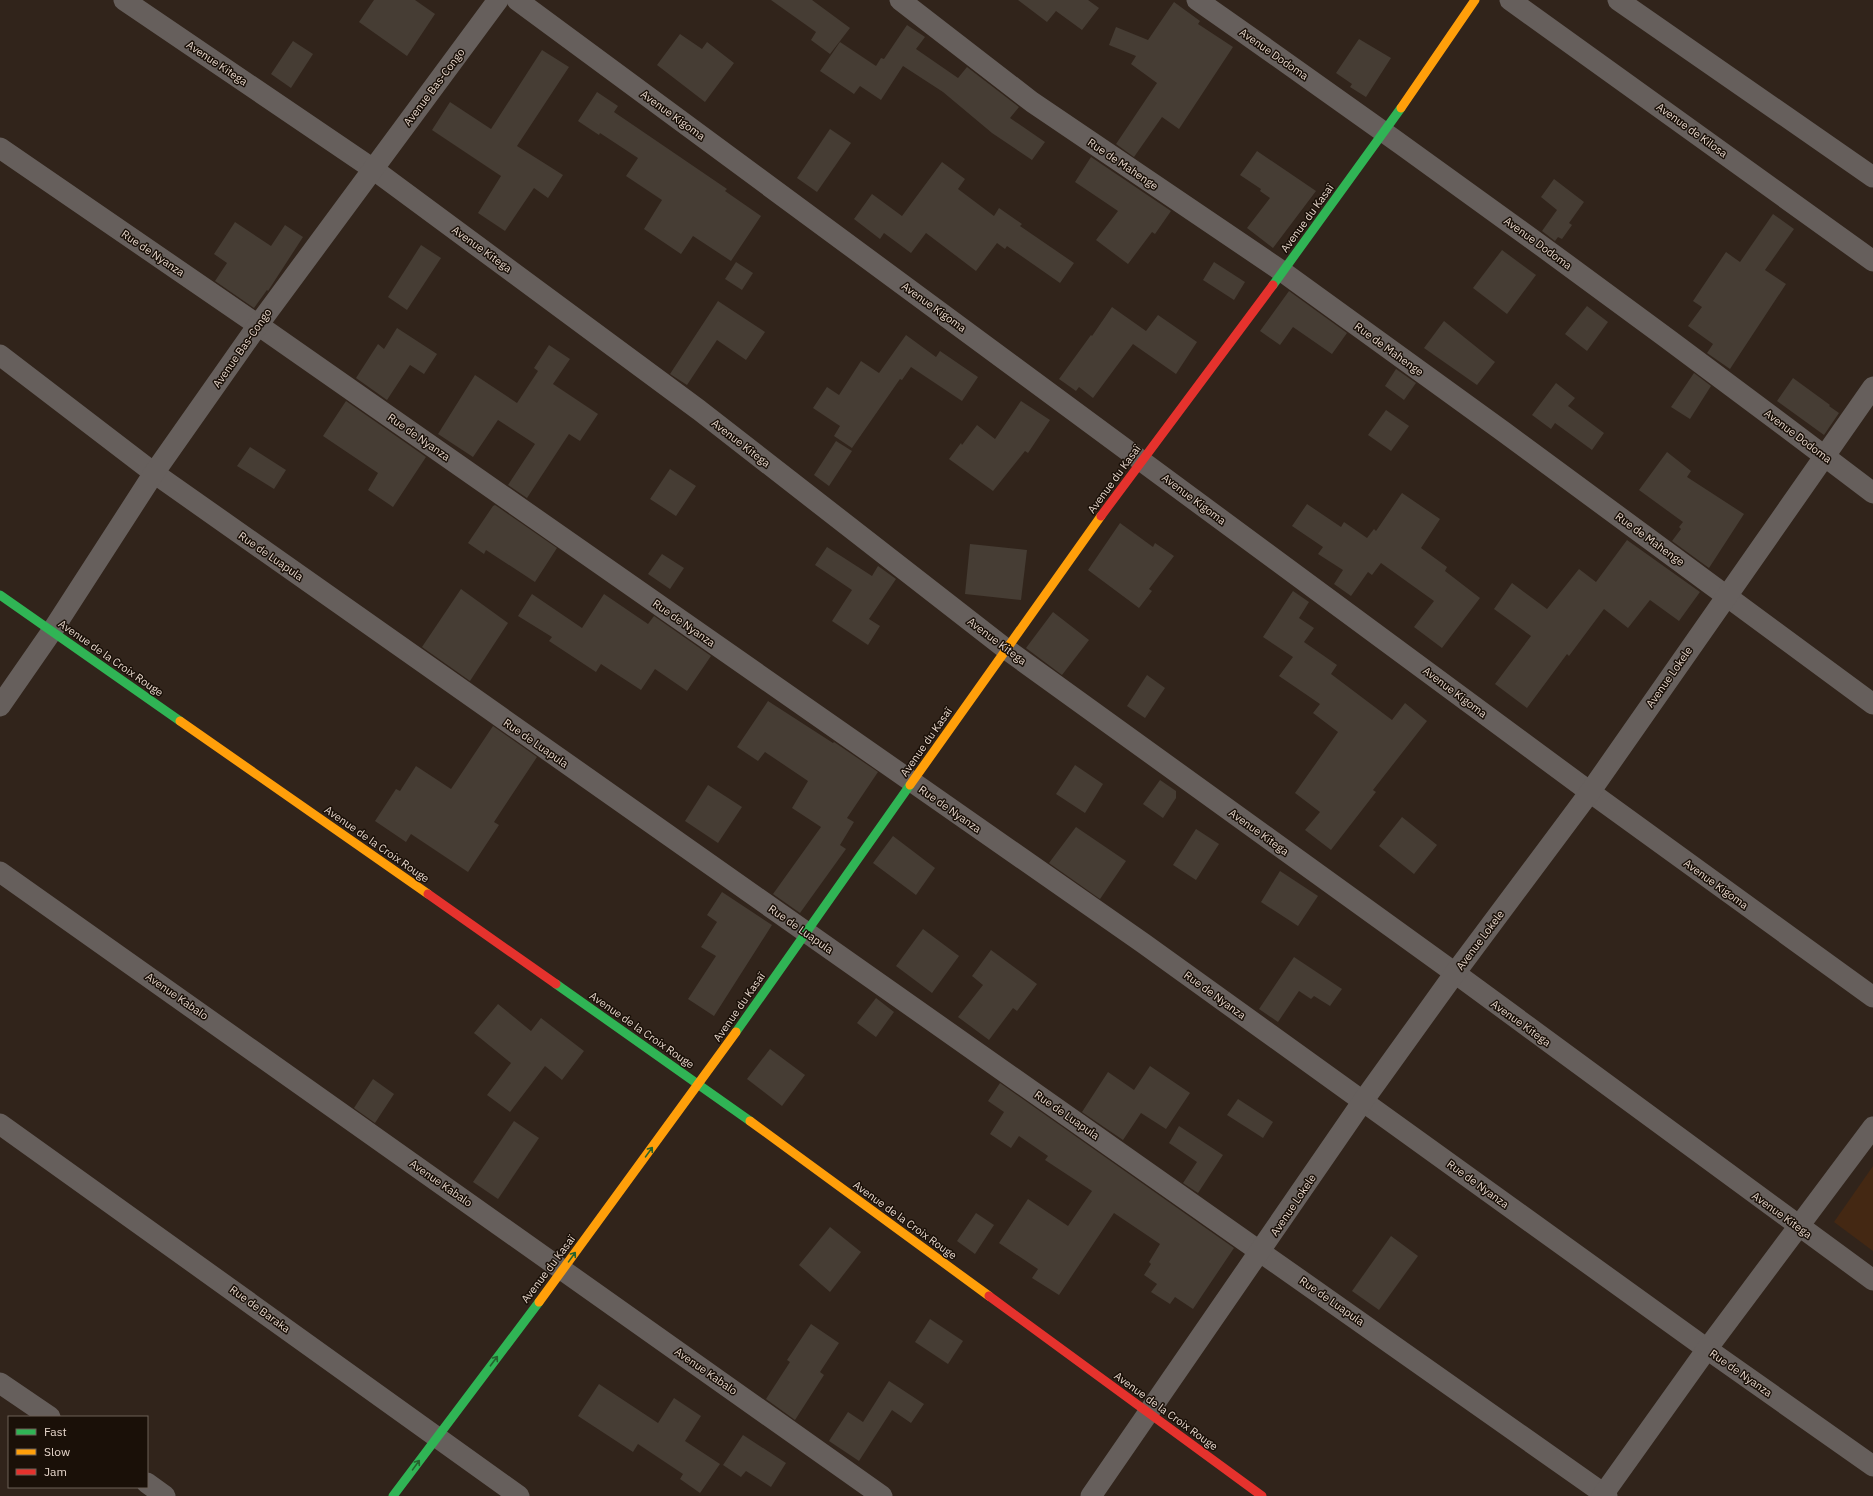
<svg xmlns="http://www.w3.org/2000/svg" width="1873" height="1496" viewBox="0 0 1873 1496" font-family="'IBM Plex Sans',sans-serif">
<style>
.built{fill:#442813}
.building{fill:#463d34}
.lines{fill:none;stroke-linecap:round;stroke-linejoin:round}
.street{stroke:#665f5c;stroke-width:21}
.fast{stroke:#30b455;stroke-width:9}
.slow{stroke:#ff9f0a;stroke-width:9}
.jam{stroke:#e5322d;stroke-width:9}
.oneway{stroke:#25622e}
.labels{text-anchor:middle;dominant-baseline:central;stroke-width:3;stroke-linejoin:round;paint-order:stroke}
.street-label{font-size:11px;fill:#e7d7cc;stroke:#1a1008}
</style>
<rect width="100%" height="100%" fill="#31241b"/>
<!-- built -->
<polygon class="built" points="1873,1166 1873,1251 1834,1222"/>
<!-- building -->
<g class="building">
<polygon points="374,0 415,0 435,14 407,56 359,22"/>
<polygon points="771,0 812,0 850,28 830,54 811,40 816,32"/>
<polygon points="1018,0 1088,0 1099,8 1082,30 1056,11 1047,22"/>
<polygon points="1174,2 1200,21 1198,24 1233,47 1179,129 1162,117 1134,157 1116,144 1157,83 1131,64 1136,56 1109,45 1116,27 1148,40"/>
<polygon points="907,25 925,37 916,49 958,78 967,67 1019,107 1010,118 1045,142 1032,160 992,133 943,92 903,66 881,100 860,86 854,94 820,71 840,42 876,66 881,58 884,59"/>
<polygon points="680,34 702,49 707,42 734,63 705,102 657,65"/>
<polygon points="1359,39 1391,58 1366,97 1350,87 1352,84 1336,73"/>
<polygon points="293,41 313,54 291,88 271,74"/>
<polygon points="542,50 569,67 517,146 563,175 548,198 534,188 505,231 478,213 501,176 432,130 450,102 491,129"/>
<polygon points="597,92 618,106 614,112 727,189 725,191 761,216 731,261 693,236 681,254 644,229 662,200 626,176 638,158 600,133 599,135 578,121"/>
<polygon points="830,129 851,143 817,192 797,178"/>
<polygon points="1257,151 1316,191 1273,248 1247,228 1270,198 1260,191 1261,189 1240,175"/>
<polygon points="1091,157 1171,211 1155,234 1152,232 1128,264 1096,240 1118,211 1075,182"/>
<polygon points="942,162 965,179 958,189 994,216 999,208 1022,224 1020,226 1074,263 1060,283 1007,246 1005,249 997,243 976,271 926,233 911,253 884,233 880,239 854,219 872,194 902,216"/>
<polygon points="1554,179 1584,202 1569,223 1572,225 1562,239 1558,237 1555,241 1542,231 1557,210 1541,197"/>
<polygon points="1773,214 1794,229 1765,270 1786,284 1730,369 1707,353 1713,344 1688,326 1702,307 1693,301 1726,252 1740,262"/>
<polygon points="235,222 271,246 285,225 303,237 268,291 267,290 254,308 215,281 227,263 214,254"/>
<polygon points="421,245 441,258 407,310 388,297"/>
<polygon points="1502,250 1536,275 1507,314 1473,288"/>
<polygon points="736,262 753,273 742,290 725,279"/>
<polygon points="1214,262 1245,282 1234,300 1203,280"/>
<polygon points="1289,291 1347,333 1332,354 1293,327 1280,345 1260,331"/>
<polygon points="718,301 765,332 746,360 717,340 687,385 670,374"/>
<polygon points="1587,306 1608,322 1587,351 1565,334"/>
<polygon points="1112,307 1146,331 1158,315 1197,342 1176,374 1133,344 1093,398 1079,387 1076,391 1059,379 1091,335 1092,336"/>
<polygon points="1444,321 1495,362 1477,385 1424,348"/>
<polygon points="397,328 437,354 424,374 410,365 387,400 356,378 378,344 384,349"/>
<polygon points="906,335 936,357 940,351 978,377 962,401 911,367 902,380 900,379 852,448 834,436 840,426 813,408 827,387 839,395 861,361 879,373"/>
<polygon points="549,345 570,359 553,384 598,414 580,441 569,434 527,498 508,485 535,444 498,420 473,457 438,434 475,375 517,403 538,371 534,368"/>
<polygon points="1396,369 1416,383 1404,400 1385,386"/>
<polygon points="1694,373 1711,386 1690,419 1671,407"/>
<polygon points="1793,378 1830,405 1829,406 1839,413 1824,435 1777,401"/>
<polygon points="1556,383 1575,398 1568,406 1604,433 1592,450 1555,423 1551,429 1532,415"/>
<polygon points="346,401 426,457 393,507 368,490 378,473 323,436"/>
<polygon points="1021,401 1050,420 1028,453 1025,451 993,491 949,459 961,443 962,445 977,425 995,439"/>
<polygon points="1386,410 1409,426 1391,451 1368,435"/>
<polygon points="836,441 852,451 829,486 814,475"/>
<polygon points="250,447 286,470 274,489 237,466"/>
<polygon points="1667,452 1691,471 1687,477 1744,514 1709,568 1672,541 1681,529 1679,527 1683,522 1639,490"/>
<polygon points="670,469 696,486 676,516 650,499"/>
<polygon points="1402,493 1440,519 1421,548 1447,567 1445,571 1480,598 1442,648 1414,627 1434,601 1381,563 1372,575 1368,572 1351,596 1334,584 1343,570 1318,554 1323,547 1292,526 1307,504 1341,527 1344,522 1367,538 1374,529 1376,531"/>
<polygon points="495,505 557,548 535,582 486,550 484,554 468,543 493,506"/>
<polygon points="1120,523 1153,547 1155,543 1174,556 1149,589 1152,591 1139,608 1088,570"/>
<polygon points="1627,540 1700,592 1679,621 1650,600 1628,628 1604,609 1569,656 1567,654 1527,708 1495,684 1531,636 1494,609 1512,583 1547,609 1579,569 1596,582"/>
<polygon points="970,544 1027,550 1021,600 965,594"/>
<polygon points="827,547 872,576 878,566 896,579 869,619 880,626 868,645 832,621 852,590 815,565"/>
<polygon points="662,554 684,568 670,589 648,574"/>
<polygon points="461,589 508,623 470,681 422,647"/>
<polygon points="1293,591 1309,602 1299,618 1314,628 1304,642 1337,665 1331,674 1392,720 1405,703 1427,721 1373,790 1376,792 1331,850 1305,830 1320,812 1295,793 1338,732 1313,713 1320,704 1279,676 1293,657 1263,637"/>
<polygon points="532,594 582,628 604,594 648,624 654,616 711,656 687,691 655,669 641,690 601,664 596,672 549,641 552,637 518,616"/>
<polygon points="1053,612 1089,640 1062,675 1026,648"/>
<polygon points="1147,675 1165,688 1145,718 1127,706"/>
<polygon points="768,701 833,743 834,742 878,772 847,818 854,822 840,845 846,849 800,913 773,894 821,827 792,808 808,781 765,752 758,761 737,747"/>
<polygon points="493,726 537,757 494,822 499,825 468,872 411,834 406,842 375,821 396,789 400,791 416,766 451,789"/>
<polygon points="1075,765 1103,784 1085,813 1056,794"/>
<polygon points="1160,780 1176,791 1176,798 1163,818 1143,804"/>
<polygon points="708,785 742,807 718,843 685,821"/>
<polygon points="1402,817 1437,845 1414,874 1379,846"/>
<polygon points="1076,827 1126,861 1100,899 1049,863"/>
<polygon points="1196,829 1219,844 1196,880 1173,865"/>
<polygon points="893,836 935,868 916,895 873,863"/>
<polygon points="1280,871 1318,896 1298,926 1261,902"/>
<polygon points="722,892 772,925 714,1016 688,999 716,956 701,947 717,922 707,915"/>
<polygon points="923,929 959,956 932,993 896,966"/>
<polygon points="991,950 1037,984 1017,1011 1013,1008 989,1040 958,1017 983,985 972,976"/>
<polygon points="1294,957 1342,989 1330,1006 1314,996 1311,999 1299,991 1278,1022 1259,1009"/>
<polygon points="876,998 894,1012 876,1037 857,1023"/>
<polygon points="498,1004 531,1031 541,1018 584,1051 562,1080 545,1066 510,1112 487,1095 511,1063 474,1033"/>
<polygon points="770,1049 805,1075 782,1106 747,1079"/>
<polygon points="1150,1066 1190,1093 1166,1129 1141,1113 1123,1140 1082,1112 1108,1072 1134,1090"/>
<polygon points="373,1079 394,1094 375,1123 354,1108"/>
<polygon points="1000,1083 1234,1248 1193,1309 1175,1297 1170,1304 1151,1292 1157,1284 1144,1275 1151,1264 1149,1262 1160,1244 1114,1213 1059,1295 1032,1278 1038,1269 999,1243 1028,1199 1068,1226 1092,1191 1045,1160 1048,1156 1019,1136 1011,1148 990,1134 1004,1112 988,1101"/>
<polygon points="1238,1099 1273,1122 1263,1138 1227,1115"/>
<polygon points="514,1121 539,1138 498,1199 473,1182"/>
<polygon points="1179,1126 1223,1155 1198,1193 1183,1183 1197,1162 1169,1143"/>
<polygon points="976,1213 994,1225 975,1254 957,1241"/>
<polygon points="830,1227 861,1252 830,1292 799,1265"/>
<polygon points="1391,1236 1418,1256 1379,1310 1352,1291"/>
<polygon points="930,1319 963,1341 948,1364 915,1342"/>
<polygon points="811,1324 839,1343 820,1372 824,1375 795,1420 766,1399 790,1362 787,1360"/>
<polygon points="889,1381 924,1404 911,1423 892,1410 859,1461 829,1441 848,1412 863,1422"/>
<polygon points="599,1384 658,1423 674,1398 701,1416 685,1441 720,1464 700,1493 680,1479 683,1474 638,1444 633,1452 578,1416"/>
<polygon points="743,1435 786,1463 771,1487 746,1471 741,1477 723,1465"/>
</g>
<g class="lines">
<!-- street -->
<g class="street">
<polyline points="124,0 373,169 699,410 1006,649 1455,973 1873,1280"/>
<polyline points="517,0 1590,792 1873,997"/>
<polyline points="900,0 1032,102 1283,272 1504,432 1873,704"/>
<path d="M1197 0C1426 160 1651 324 1873 493"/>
<polyline points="1510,0 1873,261"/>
<polyline points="1618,0 1873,177"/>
<polyline points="0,148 258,325 1143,943 1707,1349 1873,1466"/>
<polyline points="0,355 154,473 1607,1496"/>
<polyline points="0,706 52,631 154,473 258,325 498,0"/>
<polyline points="0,872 882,1496"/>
<polyline points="0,1124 519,1496"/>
<polyline points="0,1383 50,1417"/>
<polyline points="147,1483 165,1496"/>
<polyline points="1091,1496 1363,1101 1455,973 1590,792 1873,387"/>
<polyline points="1602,1496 1707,1349 1873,1127"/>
</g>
<!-- fast -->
<g class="fast">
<polyline points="1273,285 1401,108"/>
<polyline points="0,595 180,721"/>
<polyline points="556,984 750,1121"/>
<polyline points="736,1032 910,785"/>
<polyline points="393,1496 539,1302"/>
</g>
<!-- slow -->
<g class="slow">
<polyline points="1401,108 1475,0"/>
<polyline points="180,721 428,894"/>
<polyline points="910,785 1101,516"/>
<polyline points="750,1121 989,1296"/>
<polyline points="539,1302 736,1032"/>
</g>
<!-- jam -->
<g class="jam">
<polyline points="1101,516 1273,285"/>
<polyline points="428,894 556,984"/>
<polyline points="989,1296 1262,1496"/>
</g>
</g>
<!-- one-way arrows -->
<defs><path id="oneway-shaft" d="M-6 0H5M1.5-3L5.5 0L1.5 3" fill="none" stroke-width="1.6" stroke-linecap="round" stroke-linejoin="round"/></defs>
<g class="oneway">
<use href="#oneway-shaft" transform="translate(649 1152) rotate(-54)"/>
<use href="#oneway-shaft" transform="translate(572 1257) rotate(-54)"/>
<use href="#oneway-shaft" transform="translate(494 1361) rotate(-53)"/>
<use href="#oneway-shaft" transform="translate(416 1465) rotate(-54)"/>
</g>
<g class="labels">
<!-- street labels -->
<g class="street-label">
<text transform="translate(1274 54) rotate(35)">Avenue Dodoma</text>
<text transform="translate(217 63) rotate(34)">Avenue Kitega</text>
<text transform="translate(434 87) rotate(-53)">Avenue Bas-Congo</text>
<text transform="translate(673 115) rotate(36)">Avenue Kigoma</text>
<text transform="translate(1692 130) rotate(36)">Avenue de Kilosa</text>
<text transform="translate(1123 164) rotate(34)">Rue de Mahenge</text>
<text transform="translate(1307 218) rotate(-54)">Avenue du Kasaï</text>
<text transform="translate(1538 243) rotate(36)">Avenue Dodoma</text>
<text transform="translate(482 249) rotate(36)">Avenue Kitega</text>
<text transform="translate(153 253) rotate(34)">Rue de Nyanza</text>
<text transform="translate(934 307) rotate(36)">Avenue Kigoma</text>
<text transform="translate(242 348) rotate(-55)">Avenue Bas-Congo</text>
<text transform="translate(1389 349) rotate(36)">Rue de Mahenge</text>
<text transform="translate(1798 436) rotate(37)">Avenue Dodoma</text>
<text transform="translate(419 437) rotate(35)">Rue de Nyanza</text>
<text transform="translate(741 443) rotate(38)">Avenue Kitega</text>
<text transform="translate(1114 479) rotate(-54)">Avenue du Kasaï</text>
<text transform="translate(1194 499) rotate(37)">Avenue Kigoma</text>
<text transform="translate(1650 539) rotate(36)">Rue de Mahenge</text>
<text transform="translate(271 556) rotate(35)">Rue de Luapula</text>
<text transform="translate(684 623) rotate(35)">Rue de Nyanza</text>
<text transform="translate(997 641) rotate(37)">Avenue Kitega</text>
<text transform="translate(111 658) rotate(35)">Avenue de la Croix Rouge</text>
<text transform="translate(1669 677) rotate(-55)">Avenue Lokele</text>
<text transform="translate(1455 692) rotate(37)">Avenue Kigoma</text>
<text transform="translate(926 742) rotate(-55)">Avenue du Kasaï</text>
<text transform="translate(536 743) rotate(35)">Rue de Luapula</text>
<text transform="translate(950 809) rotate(35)">Rue de Nyanza</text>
<text transform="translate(1259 832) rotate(36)">Avenue Kitega</text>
<text transform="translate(377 844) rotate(35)">Avenue de la Croix Rouge</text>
<text transform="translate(1716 884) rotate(36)">Avenue Kigoma</text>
<text transform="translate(801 929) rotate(35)">Rue de Luapula</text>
<text transform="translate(1480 940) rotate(-53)">Avenue Lokele</text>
<text transform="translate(1215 995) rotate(36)">Rue de Nyanza</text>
<text transform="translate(177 996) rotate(35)">Avenue Kabalo</text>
<text transform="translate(739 1007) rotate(-55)">Avenue du Kasaï</text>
<text transform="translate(1521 1023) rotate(36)">Avenue Kitega</text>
<text transform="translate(642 1030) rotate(35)">Avenue de la Croix Rouge</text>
<text transform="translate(1067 1115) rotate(35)">Rue de Luapula</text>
<text transform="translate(441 1183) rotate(35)">Avenue Kabalo</text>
<text transform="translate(1478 1184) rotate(36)">Rue de Nyanza</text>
<text transform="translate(1293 1205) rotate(-56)">Avenue Lokele</text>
<text transform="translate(1782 1215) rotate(36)">Avenue Kitega</text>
<text transform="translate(905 1220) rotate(36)">Avenue de la Croix Rouge</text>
<text transform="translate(548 1269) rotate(-53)">Avenue du Kasaï</text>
<text transform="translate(1332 1301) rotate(35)">Rue de Luapula</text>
<text transform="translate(260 1309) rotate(36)">Rue de Baraka</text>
<text transform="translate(706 1371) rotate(35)">Avenue Kabalo</text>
<text transform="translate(1741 1373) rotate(35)">Rue de Nyanza</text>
<text transform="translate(1166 1411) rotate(36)">Avenue de la Croix Rouge</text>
</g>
</g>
<!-- legend -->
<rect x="8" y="1416" width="140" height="72" fill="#1a1008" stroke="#6c6056"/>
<rect x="16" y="1429" width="20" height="6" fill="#30b455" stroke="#6c6056"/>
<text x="44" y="1436" font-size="12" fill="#e7d7cc">Fast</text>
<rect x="16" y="1449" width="20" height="6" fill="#ff9f0a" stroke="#6c6056"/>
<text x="44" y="1456" font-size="12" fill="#e7d7cc">Slow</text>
<rect x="16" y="1469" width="20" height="6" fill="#e5322d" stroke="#6c6056"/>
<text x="44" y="1476" font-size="12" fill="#e7d7cc">Jam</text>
</svg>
